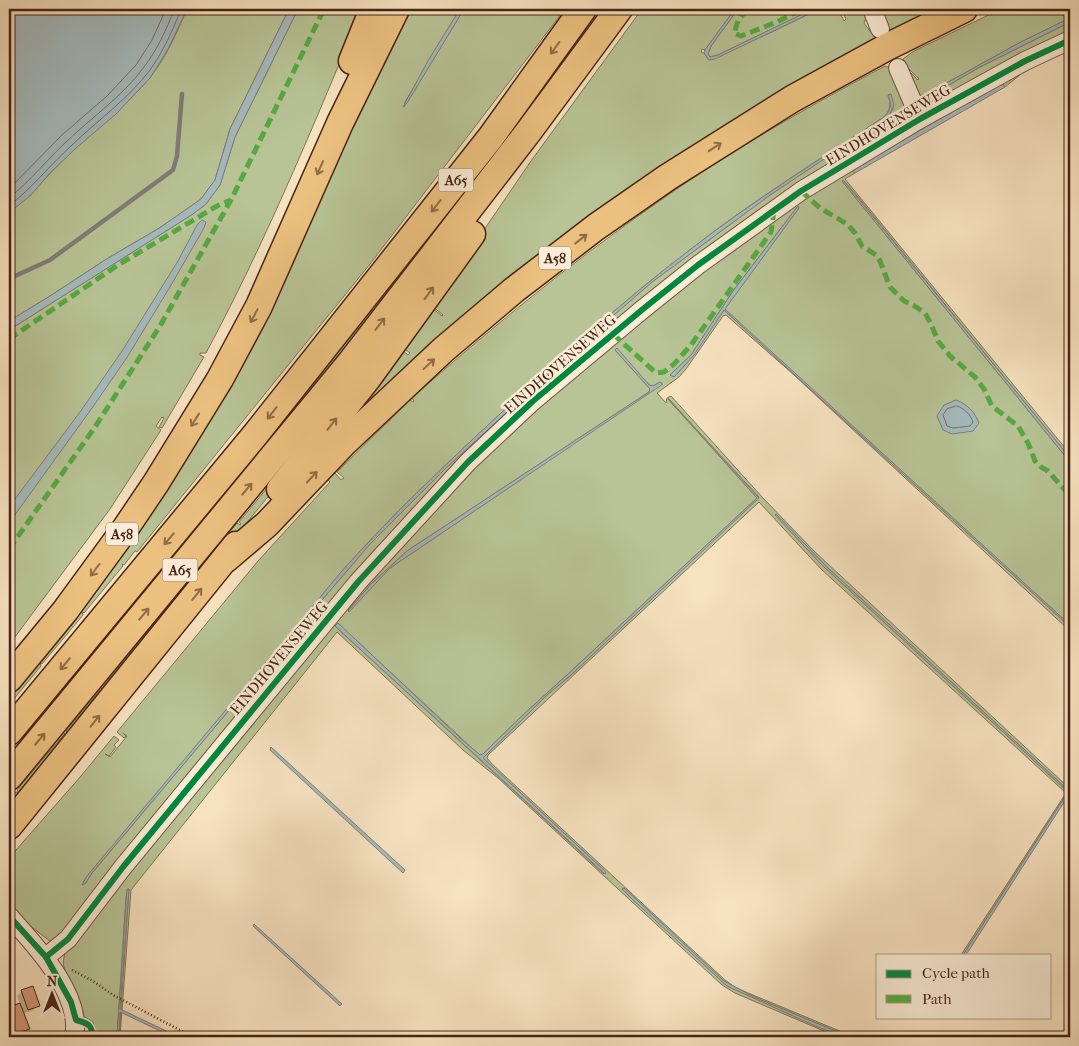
<svg xmlns="http://www.w3.org/2000/svg" width="1079" height="1046" viewBox="0 0 1079 1046" font-family="'IM FELL French Canon',serif">
<style>
.green{fill:#b8c496;stroke:#807455;fill-rule:evenodd}
.water{fill:#a4babe;stroke:#7f7e7a}
.shadow{fill:#0003}
.lines{fill:none;stroke-linecap:round;stroke-linejoin:round}
.shore{stroke:#766f69;stroke-width:1}
.stream{stroke:#7f7e7a;stroke-width:4.5}
.building{fill:#d7997b;stroke:#472414}
.minor-casing{stroke:#73543f;stroke-width:20}
.highway-casing{stroke:#472414;stroke-width:29}
.path{stroke:#472414;stroke-width:2.5;stroke-dasharray:1 2.5;stroke-linecap:butt}
.minor{stroke:#faecd6;stroke-width:18}
.highway{stroke:#ecc180;stroke-width:26}
.quiet{stroke:#56aa42;stroke-width:5;stroke-dasharray:10 5;stroke-linecap:butt}
.cycleway-casing{stroke:#faecd6;stroke-width:9}
.cycleway{stroke:#00873e;stroke-width:6}
.oneway{stroke:#916b45}
.labels{text-anchor:middle;dominant-baseline:central;stroke-width:5;stroke-linejoin:round;paint-order:stroke}
.shield{fill:#faecd6;stroke:#7d604e;stroke-width:1}
.shield-label{font-size:14px;font-weight:bold;fill:#472414}
.street-label{font-size:15px;fill:#472414;stroke:#faecd6}
</style>
<rect width="100%" height="100%" fill="#f7e2c0"/>
<filter id="stains"><feTurbulence type="fractalNoise" baseFrequency=".004" numOctaves="4"/><feColorMatrix values="0 0 0 0 .2 0 0 0 0 .09 0 0 0 0 .02 0 0 0 .5 -.17"/></filter>
<radialGradient id="worn" r=".72"><stop offset=".6" stop-color="#630" stop-opacity="0"/><stop offset="1" stop-color="#630" stop-opacity=".3"/></radialGradient>
<!-- green -->
<g class="green">
<path d="M187 9H289L230 129 215 180 201 199 161 227 105 260 47 298 9 321V213C33 194 52 170 74 149 100 125 129 104 151 76 167 56 177 32 187 9Z"/>
<path d="M298 9H362C313 127 266 241 206 353H200V355L204 357 201 362 162 428 159 427 164 418 162 417 156 426 161 430 110 509 9 645V330L193 214 206 204 220 185 235 137Z"/>
<polygon points="405,9 460,9 405,102 404,107 464,9 565,9 370,264 137,552 135,551 124,565 122,564 123,566 84,613 82,612 83,615 42,664 40,663 41,666 9,705 9,694 97,584"/>
<polygon points="596,9 608,9 340,357 9,761 9,746 67,675 533,93"/>
<polygon points="642,9 735,9 705,50 702,49 701,52 704,53 709,60 772,32 819,9 838,9 844,21 846,19 841,9 866,9 867,17 864,23 876,39 818,74 335,437 401,349 408,355 410,353 402,347 431,307 442,316 443,315 432,306 531,161"/>
<polygon points="738,9 813,9 718,55 710,57 708,54 711,46"/>
<polygon points="875,9 943,9 889,32"/>
<polygon points="1001,9 1070,9 1070,18 1019,43 934,90 935,93 978,68 1070,22 1070,35 931,104 922,98 908,75 911,73 918,80 919,79 907,67 903,59 914,51"/>
<path d="M890 65 909 110 905 119 810 182 472 456 73 925 51 942 20 918 9 907V858L81 776 114 736 119 740 114 745 116 747 109 756 105 754 110 757 127 736 123 733 126 736 124 738 117 732 258 561 330 482 328 480 335 473 341 480 344 478 337 472 410 400 413 402 414 401 412 398C505 315 603 237 708 168 765 131 825 98 885 66L887 67ZM890 94 893 109 888 116 770 195 652 282 591 335 446 468 370 544 321 601 92 873 85 884 83 882 342 571C391 516 445 465 500 414 561 357 624 300 691 249 752 201 819 160 884 117 891 110 891 104 888 95Z"/>
<path d="M1026 70 1005 87 1002 83 864 162 852 170 855 173 845 179 1070 454V458L858 197 843 180 842 181 1070 462V625L724 309 799 208 798 206 733 291 691 355 670 375 674 377 686 364 724 310 1070 627V631L794 375 726 315 723 316 686 369 679 377 657 393 666 403 667 398 671 396 763 498 814 551 1067 786 1070 782V787L1068 790 828 568 775 514 821 564 1068 792 963 955H961L1066 793 821 569 759 502 488 755 487 758 492 764 725 980 736 988 854 1037H850L754 997 724 981 624 888 622 889 727 986 843 1037H838L735 993 722 985 498 778 463 750 337 632 131 890 120 1037H119L129 889 126 897 117 1037H97L93 1022 82 1015 68 981 63 963 65 952 423 513 635 319 822 183ZM615 350 633 367 649 385 653 386 660 382 662 384 390 568 348 610 371 584 407 551 649 392 650 389ZM668 399 759 497 571 675 548 694 483 758 606 872 604 874 336 627 358 642 474 750 480 755 483 754 526 712 567 675 757 498Z"/>
<polygon points="272,482 272,492 9,811 9,801 16,792 19,792 17,790 65,733 67,734 68,733 66,731 100,690 102,692 101,689 135,647 137,648 138,647 136,645 169,606 172,608 173,606 171,604 203,565 205,567 204,563 237,523 240,525 241,524 239,522"/>
</g>
<!-- water -->
<g class="water">
<polygon points="9,9 187,9 168,49 150,78 116,114 75,149 49,174 32,194 9,213"/>
<polygon points="289,9 298,9 235,137 220,185 206,204 193,214 9,330 9,321 47,298 105,260 161,227 201,199 215,180 230,129"/>
<polygon points="460,9 464,9 407,103 403,107 429,59"/>
<polygon points="735,9 738,9 711,46 708,54 710,57 718,55 813,9 819,9 715,59 709,60 704,53 705,50"/>
<polygon points="1070,18 1070,22 978,68 935,93 934,90 1019,43"/>
<polygon points="1002,83 1005,87 855,173 851,170"/>
<path d="M891 94 894 105 889 116 770 195 652 282 591 335 446 468 370 544 321 601 92 873 85 884 82 885 87 876 342 571C391 516 445 465 500 414 561 357 624 300 691 249 753 201 819 160 884 117 891 110 892 104 888 96Z"/>
<polygon points="843,180 1070,458 1070,462 842,181"/>
<polygon points="798,206 799,208 725,309 1070,625 1070,627 724,310 694,355 674,377 670,375 691,355 733,291"/>
<polygon points="202,220 206,222 204,228 170,287 126,359 92,408 9,523 9,507 80,412 122,351 178,261 197,225"/>
<polygon points="617,348 649,385 653,386 660,382 663,384 390,568 349,612 348,611 371,584 407,551 649,392 650,389 615,350"/>
<polygon points="668,398 759,498 571,675 548,694 483,758 606,872 605,874 335,626 338,623 460,738 480,755 483,754 526,712 567,675 757,498"/>
<path d="M956 400C968 405 974 411 979 423L973 431 952 434 943 430 937 416 944 405Z"/>
<polygon points="776,514 828,568 1068,790 1070,787 1068,796 966,955 963,955 1068,792 821,564 775,515"/>
<polygon points="271,747 405,870 403,873 270,750"/>
<polygon points="624,888 724,981 754,997 850,1037 843,1037 813,1025 727,986 632,899 622,889"/>
<polygon points="127,889 129,889 120,1009 179,1037 173,1037 120,1012 119,1037 117,1037"/>
<polygon points="254,924 255,925 342,1004 340,1006 253,926"/>
</g>
<!-- shadow -->
<polygon class="shadow" points="22,991 38,1005 33,1010 23,1014 28,1028 23,1033 9,1037 9,1008 20,1004 17,996"/>
<g class="lines">
<!-- shore -->
<g class="shore">
<polyline points="9,189 62,135 107,96 136,65 152,40 166,9"/>
<path d="M9 198C30 181 47 160 66 142 92 117 123 96 144 67 157 50 167 29 174 9"/>
<path d="M9 206C32 188 50 165 72 145 98 120 128 99 150 70 163 52 173 30 181 9"/>
<path d="M957 406C965 409 970 414 973 422L970 426 953 428 947 426 943 415 947 409Z"/>
</g>
<!-- stream -->
<polyline class="stream" points="9,277 15,276 50,260 173,170 177,156 182,94"/>
</g>
<!-- building -->
<g class="building">
<polygon points="33,986 40,1006 28,1010 21,990"/>
<polygon points="20,1003 30,1029 14,1034 12,1026 9,1027 9,1007"/>
</g>
<g class="lines">
<defs>
<g id="minor">
<polyline points="872,9 880,29"/>
<polyline points="898,68 920,119"/>
<path d="M9 916C35 945 83 995 74 1037"/>
<polyline points="46,957 68,939 123,867 358,582 468,462 533,401 643,309 698,265 801,191 920,119 1025,61 1070,40"/>
</g>
<g id="highway">
<polyline points="352,61 373,9"/>
<polyline points="280,489 368,378 472,234"/>
<polyline points="226,559 267,524 344,443 443,350 514,290 596,227 668,177 792,99 887,47 964,9"/>
<polyline points="9,679 65,611 125,529 156,483 220,379 259,306 340,123 396,9"/>
<polyline points="9,732 255,435 491,137 583,9"/>
<polyline points="9,777 350,363 529,131 619,9"/>
<polyline points="9,826 236,545"/>
</g>
</defs>
<!-- minor casing -->
<use href="#minor" class="minor-casing"/>
<!-- highway casing -->
<use href="#highway" class="highway-casing"/>
<!-- path -->
<polyline class="path" points="72,970 93,981 113,995 193,1037"/>
<!-- minor -->
<use href="#minor" class="minor"/>
<!-- highway -->
<use href="#highway" class="highway"/>
<!-- quiet -->
<g class="quiet">
<polyline points="747,9 738,21 734,33 741,36 777,22 802,9"/>
<polyline points="801,191 820,208 847,224 855,233 862,246 876,255 880,261 890,287 904,301 913,305 925,313 931,324 938,341 950,356 975,377 984,389 992,406 1018,426 1028,443 1035,461 1041,467 1048,471 1070,496"/>
<polyline points="613,334 656,373 664,372 674,364 691,345 771,232 774,211"/>
<polyline points="9,339 118,265 217,206 231,200"/>
<polyline points="9,549 95,427 160,326 231,200 324,9"/>
</g>
<defs>
<g id="cycleway">
<path d="M9 916 46 957 71 1002 76 1020C87 1023 92 1024 93 1037"/>
<polyline points="46,957 68,939 123,867 358,582 468,462 533,401 643,309 698,265 801,191 920,119 1025,61 1070,40"/>
</g>
</defs>
<!-- cycleway casing -->
<use href="#cycleway" class="cycleway-casing"/>
<!-- cycleway -->
<use href="#cycleway" class="cycleway"/>
</g>
<!-- one-way arrows -->
<defs><path id="oneway-shaft" d="M-6 0H5M1.5-3L5.5 0L1.5 3" fill="none" stroke-width="1.6" stroke-linecap="round" stroke-linejoin="round" transform="scale(1.25)"/></defs>
<g class="oneway">
<use href="#oneway-shaft" transform="translate(555 48) rotate(126)"/>
<use href="#oneway-shaft" transform="translate(715 147) rotate(-33)"/>
<use href="#oneway-shaft" transform="translate(320 168) rotate(114)"/>
<use href="#oneway-shaft" transform="translate(436 206) rotate(128)"/>
<use href="#oneway-shaft" transform="translate(581 239) rotate(-38)"/>
<use href="#oneway-shaft" transform="translate(429 293) rotate(-54)"/>
<use href="#oneway-shaft" transform="translate(254 316) rotate(118)"/>
<use href="#oneway-shaft" transform="translate(380 324) rotate(-52)"/>
<use href="#oneway-shaft" transform="translate(429 364) rotate(-43)"/>
<use href="#oneway-shaft" transform="translate(272 413) rotate(128)"/>
<use href="#oneway-shaft" transform="translate(195 420) rotate(122)"/>
<use href="#oneway-shaft" transform="translate(332 424) rotate(-52)"/>
<use href="#oneway-shaft" transform="translate(312 477) rotate(-47)"/>
<use href="#oneway-shaft" transform="translate(247 489) rotate(-50)"/>
<use href="#oneway-shaft" transform="translate(169 539) rotate(130)"/>
<use href="#oneway-shaft" transform="translate(95 570) rotate(127)"/>
<use href="#oneway-shaft" transform="translate(197 594) rotate(-51)"/>
<use href="#oneway-shaft" transform="translate(144 614) rotate(-50)"/>
<use href="#oneway-shaft" transform="translate(65 664) rotate(130)"/>
<use href="#oneway-shaft" transform="translate(95 721) rotate(-51)"/>
<use href="#oneway-shaft" transform="translate(40 739) rotate(-50)"/>
</g>
<g class="labels">
<!-- shield labels -->
<g class="shield">
<rect x="438.5" y="168.5" width="35" height="23" rx="4"/>
<rect x="539" y="246.5" width="32" height="23" rx="4"/>
<rect x="106" y="522.5" width="32" height="23" rx="4"/>
<rect x="162.5" y="558.5" width="35" height="23" rx="4"/>
</g>
<g class="shield-label">
<text x="456" y="180">A65</text>
<text x="555" y="258">A58</text>
<text x="122" y="534">A58</text>
<text x="180" y="570">A65</text>
</g>
<!-- street labels -->
<g class="street-label">
<text transform="translate(888 125) rotate(-31)">EINDHOVENSEWEG</text>
<text transform="translate(560 364) rotate(-41)">EINDHOVENSEWEG</text>
<text transform="translate(279 658) rotate(-50)">EINDHOVENSEWEG</text>
</g>
</g>
<!-- margin -->
<rect width="1079" height="1046" fill="none" stroke="#f7e2c0" stroke-width="30"/>
<rect x="10" y="10" width="1059" height="1026" fill="none" stroke="#472414" stroke-width="2.5"/>
<rect x="15" y="15" width="1049" height="1016" fill="none" stroke="#472414"/>
<!-- legend -->
<rect x="876" y="954" width="175" height="65" fill="#faecd6" stroke="#b29c88"/>
<rect x="886" y="970" width="25" height="8" fill="#00873e" stroke="#b29c88"/>
<text x="922" y="978" font-size="15" fill="#472414">Cycle path</text>
<rect x="886" y="995" width="25" height="8" fill="#56aa42" stroke="#b29c88"/>
<text x="922" y="1004" font-size="15" fill="#472414">Path</text>
<!-- north arrow -->
<g transform="translate(52 994)" stroke="#faecd6" stroke-width="4" paint-order="stroke">
<path d="M0-4L9 19L0 12L-9 19Z" fill="#472414"/>
<text y="-8" font-size="14" font-weight="bold" text-anchor="middle" fill="#472414">N</text>
</g>
<rect width="100%" height="100%" filter="url(#stains)"/>
<rect width="100%" height="100%" fill="url(#worn)"/>
</svg>
